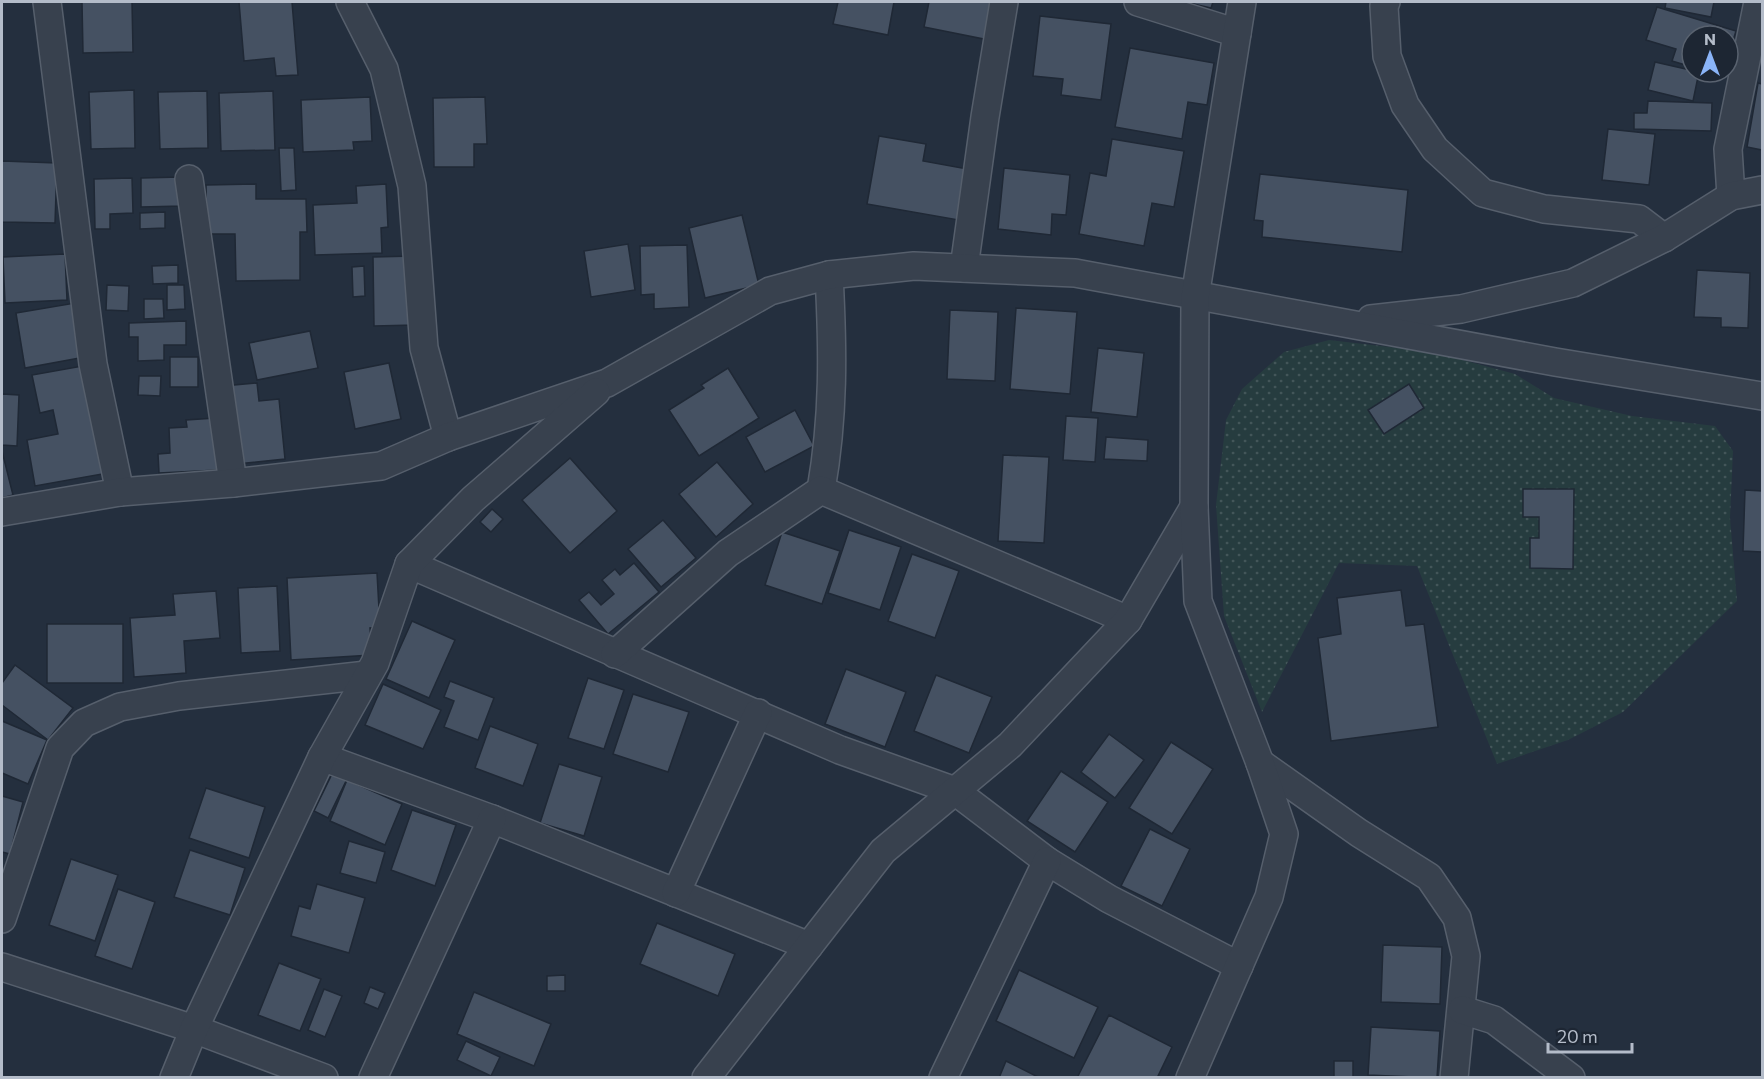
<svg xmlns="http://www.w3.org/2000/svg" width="1764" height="1079" viewBox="0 0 1764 1079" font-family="Commissioner,sans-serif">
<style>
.park{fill:url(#park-dots)}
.building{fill:#455162;stroke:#1f2835;stroke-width:1.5}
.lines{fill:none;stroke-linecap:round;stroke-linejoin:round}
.street-casing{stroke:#565f6c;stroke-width:30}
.street{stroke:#38414e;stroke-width:27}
</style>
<defs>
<pattern id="park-dots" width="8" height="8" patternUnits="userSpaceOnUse" patternTransform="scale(1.5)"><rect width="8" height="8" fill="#263c3f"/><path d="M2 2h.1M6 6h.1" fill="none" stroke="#435659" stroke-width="1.8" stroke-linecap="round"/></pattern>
</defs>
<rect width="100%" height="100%" fill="#242f3e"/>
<!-- park -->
<polygon class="park" points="1329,340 1433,352 1515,374 1554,398 1632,416 1715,426 1733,451 1730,518 1737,601 1623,712 1568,740 1497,764 1417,566 1339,563 1262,712 1224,616 1216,505 1226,420 1242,389 1284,352"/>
<!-- building -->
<g class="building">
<polygon points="82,2 132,2 133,52 83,53"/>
<polygon points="239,2 292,2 298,75 276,76 274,58 244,61"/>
<polygon points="838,2 894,2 888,35 833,24"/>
<polygon points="929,2 992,2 984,39 924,27"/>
<polygon points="1185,2 1213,2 1211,8"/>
<polygon points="1666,2 1714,2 1711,17 1665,8"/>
<polygon points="1657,7 1736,31 1728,57 1728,36 1692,36 1692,67 1672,61 1676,49 1646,40"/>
<polygon points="1040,16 1111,24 1101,100 1061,95 1063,79 1033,76"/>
<polygon points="1130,48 1214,63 1207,105 1188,102 1182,139 1115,127"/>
<polygon points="1655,62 1699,72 1693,101 1648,90"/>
<polygon points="1707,72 1723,72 1722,76"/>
<polygon points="1758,83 1762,84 1762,150 1747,147"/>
<polygon points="134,90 135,148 91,149 89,92"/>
<polygon points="207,91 208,148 160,149 158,92"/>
<polygon points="273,91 275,150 221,151 219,93"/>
<polygon points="370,97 372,141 353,142 354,150 303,152 301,100"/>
<polygon points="485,97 487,144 474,144 474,167 434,167 433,98"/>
<polygon points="1648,101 1712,103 1711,131 1634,129 1634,113 1647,113"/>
<polygon points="1608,129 1655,134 1649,185 1602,180"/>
<polygon points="879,136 926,144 923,161 973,170 964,221 867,204"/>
<polygon points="1112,139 1184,151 1174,207 1152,203 1144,246 1079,234 1090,173 1106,176"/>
<polygon points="279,148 294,148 296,190 281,191"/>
<polygon points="2,161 57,163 55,223 2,222"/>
<polygon points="1004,168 1070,175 1066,215 1052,214 1051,235 998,229"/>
<polygon points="1260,174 1408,190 1402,252 1262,237 1263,221 1254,220"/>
<polygon points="181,177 182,206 141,207 141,178"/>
<polygon points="132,178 133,213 110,214 110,229 95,229 94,179"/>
<polygon points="256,184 256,199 306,199 307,232 300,232 300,280 236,281 235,234 207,234 206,185"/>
<polygon points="386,184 388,227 381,228 382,253 315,255 313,205 357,203 356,186"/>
<polygon points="165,212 165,228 140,229 140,213"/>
<polygon points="742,215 759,285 705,298 689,228"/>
<polygon points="628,244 635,290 591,297 584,251"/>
<polygon points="687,245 689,307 654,309 654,294 641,295 640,246"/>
<polygon points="65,254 67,300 5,303 3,257"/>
<polygon points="414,256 415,325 374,326 373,257"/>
<polygon points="178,265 178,283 153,284 152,266"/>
<polygon points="364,266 365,296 353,297 352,267"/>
<polygon points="1697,270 1750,273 1748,328 1721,327 1721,318 1694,317"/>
<polygon points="107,285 129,286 128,311 106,310"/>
<polygon points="167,285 184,285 185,309 167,310"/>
<polygon points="144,299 163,299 164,318 144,319"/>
<polygon points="75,303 85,357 25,368 16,313"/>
<polygon points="1016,308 1077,312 1070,394 1010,389"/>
<polygon points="950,310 998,312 995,381 947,379"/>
<polygon points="186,321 186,345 164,345 164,360 138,361 138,337 129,337 129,323"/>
<polygon points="310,331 318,368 257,380 249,343"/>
<polygon points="1098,348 1144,353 1137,417 1091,412"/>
<rect x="170" y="357" width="28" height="30"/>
<polygon points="389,363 401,419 355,429 344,372"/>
<polygon points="88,365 108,473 35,486 27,440 58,434 53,410 40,413 32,375"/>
<polygon points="728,368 759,418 699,456 669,410 704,388 701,385"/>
<polygon points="139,376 161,376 160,396 138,395"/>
<polygon points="257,383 259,401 279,399 285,459 237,464 223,386"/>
<polygon points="1409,384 1424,408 1384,434 1368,410"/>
<polygon points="2,394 19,395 17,446 2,445"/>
<polygon points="795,410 814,446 765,472 746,437"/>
<polygon points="1066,416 1098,418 1095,462 1063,460"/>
<polygon points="216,418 219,470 159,473 158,454 170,453 169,428 187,427 186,420"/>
<polygon points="1106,437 1148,440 1147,461 1104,459"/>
<polygon points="2,451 13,495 2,498"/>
<polygon points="1003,455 1049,457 1044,543 998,541"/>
<polygon points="570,458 617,511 570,553 522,500"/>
<polygon points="717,462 753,504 716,537 679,494"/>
<polygon points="1523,489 1574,489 1573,569 1530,568 1530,538 1539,538 1539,517 1523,517"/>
<polygon points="1745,490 1762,491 1762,552 1743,551"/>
<polygon points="492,509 503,519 491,532 480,522"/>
<polygon points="663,520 696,558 661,587 628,549"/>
<polygon points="849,530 901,547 880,610 828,593"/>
<polygon points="782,532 840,551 822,604 765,585"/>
<polygon points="912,554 959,571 935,638 888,621"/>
<polygon points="634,563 659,592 608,634 579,600 589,592 601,605 614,594 602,580 615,569 620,575"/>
<polygon points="377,573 380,627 370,628 372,655 291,660 287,578"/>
<polygon points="277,586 280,651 241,653 238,588"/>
<polygon points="1401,590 1406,626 1424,624 1438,727 1331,741 1318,638 1341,634 1337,598"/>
<polygon points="216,591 220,638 184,641 186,673 134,677 130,618 175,615 173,594"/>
<polygon points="412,621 455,640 429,698 386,679"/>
<rect x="47" y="624" width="76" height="59"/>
<polygon points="15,665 73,708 48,740 2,705 2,683"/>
<polygon points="846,669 906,692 885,747 825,724"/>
<polygon points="936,675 992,697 969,753 914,731"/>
<polygon points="588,678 624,690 604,749 568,738"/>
<polygon points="450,681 494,698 478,740 444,727 454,701 444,697"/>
<polygon points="383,684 441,710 423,749 365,725"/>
<polygon points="633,694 689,712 668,772 613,754"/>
<polygon points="2,721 47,740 28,784 2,773"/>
<polygon points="490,726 538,744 523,786 475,768"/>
<polygon points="1109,734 1144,760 1115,798 1081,772"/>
<polygon points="1171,742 1213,769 1172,834 1129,808"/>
<polygon points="559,764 602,777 584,836 540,823"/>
<polygon points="1061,771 1108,802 1075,852 1027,821"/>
<polygon points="333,772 347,779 328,818 314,811"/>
<polygon points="347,780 402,804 385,845 330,821"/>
<polygon points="206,788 265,807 249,858 189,838"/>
<polygon points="2,796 23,802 10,854 2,852"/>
<polygon points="412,810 456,825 435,886 391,870"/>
<polygon points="1150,829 1190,849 1162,906 1121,886"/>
<polygon points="349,841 385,852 376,883 340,873"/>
<polygon points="190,850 245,868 230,915 174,897"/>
<polygon points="71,859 118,875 95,941 49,925"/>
<polygon points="317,884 365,898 349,953 291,936 299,906 310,909"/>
<polygon points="118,889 155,902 132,969 95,956"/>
<polygon points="657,923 735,954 718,996 640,964"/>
<polygon points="1383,945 1442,947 1440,1004 1381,1002"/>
<polygon points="279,963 321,979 300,1031 258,1015"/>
<polygon points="1019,970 1098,1007 1074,1058 996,1021"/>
<polygon points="565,975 565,991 547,991 547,976"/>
<polygon points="370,987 385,993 378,1009 364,1003"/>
<polygon points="324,989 342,996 325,1037 308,1030"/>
<polygon points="474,992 551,1024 534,1066 457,1034"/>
<polygon points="1109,1015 1172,1047 1157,1078 1077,1078"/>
<polygon points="1371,1027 1440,1031 1437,1078 1368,1075"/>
<polygon points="466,1041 500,1057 491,1076 457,1060"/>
<polygon points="1006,1061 1040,1078 999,1078"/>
<rect x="1334" y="1061" width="19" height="17"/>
</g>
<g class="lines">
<defs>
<g id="street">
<polyline points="47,2 93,364 120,492"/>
<polyline points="350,2 384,69 412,186 424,348 448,437"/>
<polyline points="1138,2 1237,33"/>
<polyline points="1386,2 1384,6 1387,56 1405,105 1435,149 1483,193 1544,209 1639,219 1664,238"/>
<polyline points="189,179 233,483"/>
<polyline points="1731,196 1728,149 1758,2"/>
<polyline points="964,268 985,117 1004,2"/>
<polyline points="1371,319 1461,309 1573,283 1664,238 1731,196 1762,190"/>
<path d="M821 490C834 416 833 350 829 275"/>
<polyline points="2,512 120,492 233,483 381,466 448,437 607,383 770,291 829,275 914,266 1075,273 1555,362 1762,396"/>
<polyline points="409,564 840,750 955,791 1047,861 1109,899 1239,966"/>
<polyline points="615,654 728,553 821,490 1128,620"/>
<polyline points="322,757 492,819 809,946"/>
<polyline points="1260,763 1359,833 1429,877 1457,918 1466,956 1454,1078"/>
<polyline points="676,893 758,713"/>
<polyline points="2,919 60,748 84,723 120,707 179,696 367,675"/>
<polyline points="2,967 194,1029 324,1078"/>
<polyline points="1462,1010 1494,1020 1571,1078"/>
<polyline points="174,1078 194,1029 322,757 375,663 409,564 473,499 596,392"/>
<polyline points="373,1078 492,819"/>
<polyline points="706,1078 883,851 1010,745 1128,620 1194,507"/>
<polyline points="943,1078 1047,861"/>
<polyline points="1190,1078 1269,897 1284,834 1260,763 1198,601 1194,507 1195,297 1242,2"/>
</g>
</defs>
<!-- street casing -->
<use href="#street" class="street-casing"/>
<!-- street -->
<use href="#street" class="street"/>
</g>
<!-- border -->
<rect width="1764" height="1079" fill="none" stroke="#b4bcc9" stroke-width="6"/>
<!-- north arrow -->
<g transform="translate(1710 54)"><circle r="28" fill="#1d2633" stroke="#59626f" stroke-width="1.5"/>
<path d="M0-4.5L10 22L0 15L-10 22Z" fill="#8ab4f8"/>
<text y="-9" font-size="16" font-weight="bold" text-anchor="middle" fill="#b4bcc9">N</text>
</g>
<!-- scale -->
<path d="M1548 1043v9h84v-9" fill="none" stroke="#b4bcc9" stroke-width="3"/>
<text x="1557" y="1043" font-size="18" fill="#b4bcc9" stroke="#1d2633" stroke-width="4.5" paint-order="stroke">20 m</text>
</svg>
